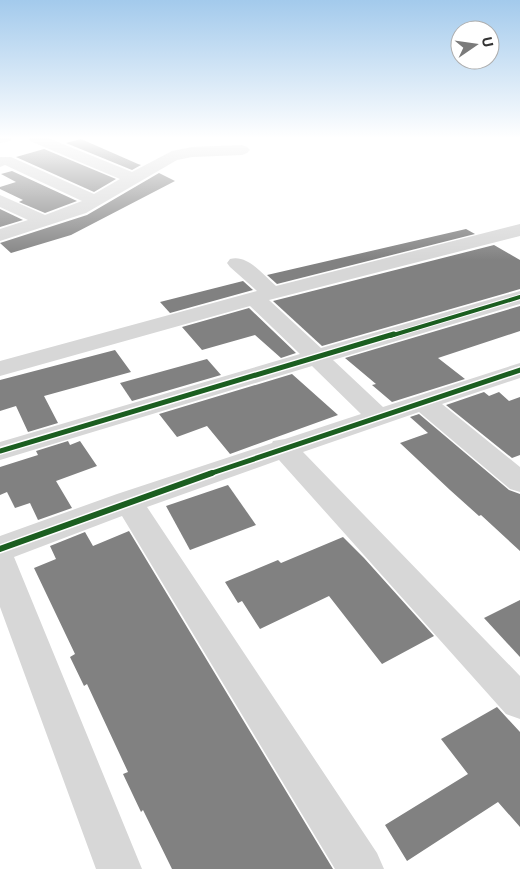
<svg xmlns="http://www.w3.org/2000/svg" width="520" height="869" viewBox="0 0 520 869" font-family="'Noto Sans',sans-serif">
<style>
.building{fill:#818181}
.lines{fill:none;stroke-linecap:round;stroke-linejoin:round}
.minor{fill:#d7d7d7;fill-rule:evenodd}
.cycleway-far2-casing{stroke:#fff;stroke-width:6}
.cycleway-far1-casing{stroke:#fff;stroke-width:8}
.cycleway-casing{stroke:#fff;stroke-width:9}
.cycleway-far2{stroke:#1b5e20;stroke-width:4}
.cycleway-far1{stroke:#1b5e20;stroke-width:5}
.cycleway{stroke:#1b5e20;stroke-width:6}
</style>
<rect width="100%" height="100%" fill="#fff"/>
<!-- building -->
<g class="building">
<polygon points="81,139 138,164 141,165 132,170 66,143"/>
<polygon points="44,149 116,179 94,192 16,157"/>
<polygon points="12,171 77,201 45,213 19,202 23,200 0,189 0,187 16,182 1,174"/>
<polygon points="159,173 175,181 71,235 11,253 0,243 87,215"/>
<polygon points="0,209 23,220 0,227"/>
<polygon points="466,229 475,234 277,284 267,275"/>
<polygon points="494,245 520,260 520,289 322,346 273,301"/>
<polygon points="243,281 253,290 170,313 160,302"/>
<polygon points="520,306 520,331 438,358 465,379 392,402 372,385 376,384 345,358"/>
<polygon points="249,308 296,353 281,358 255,335 202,350 182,327"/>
<polygon points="115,350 131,372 44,396 58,423 28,432 16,406 0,411 0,380"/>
<polygon points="207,359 221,375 132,401 120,383"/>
<polygon points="292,374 338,415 230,454 207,426 177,437 159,414"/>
<polygon points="484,392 489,396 499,392 509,401 520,397 520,455 512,458 446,405"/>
<polygon points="419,414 509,490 520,494 520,551 481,515 479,516 450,490 400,443 428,433 410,417"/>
<polygon points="68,441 70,445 80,441 97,466 56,481 72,508 38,520 30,503 15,508 7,492 0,495 0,467 38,455 36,451"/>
<polygon points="228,485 256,525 190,550 166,506"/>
<polygon points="129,531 333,869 172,869 143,810 141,812 123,774 128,772 87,684 84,686 70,657 75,654 34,568 56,559 50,546 85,532 93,546"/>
<polygon points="343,537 364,558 434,636 382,664 329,596 260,629 242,601 238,603 225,582 278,560 281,563"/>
<polygon points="520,600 520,657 484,618"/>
<polygon points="497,707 520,732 520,827 498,802 407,861 385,825 468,774 441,739"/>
</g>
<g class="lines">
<!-- minor -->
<g class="minor">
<polygon points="0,138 12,138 10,141 0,143"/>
<polygon points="28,138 48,138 132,172 172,151 192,147 242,145 247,147 250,150 247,153 242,155 192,157 177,160 86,213 0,241 0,229 28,220 0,207 0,195 45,215 82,201 5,165 0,167 0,157 11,157 94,194 120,179 30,141"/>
<path d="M520 224V236L269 300 321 348 520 291V304L333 360 383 407 520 363V378L442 404 520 467V492L510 489 419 412 303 452 520 676V719L506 714 279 460 147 507 377 853 384 869H335L122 516 14 557 142 869H96L0 607V536L117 494 272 443 273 441 285 439 361 414 312 366 0 460V442L300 354 250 306 0 376V361L257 291 230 267 227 263 230 259C248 254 263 275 276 286Z"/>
</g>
<defs>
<polyline id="cycleway-far2" points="390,336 520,297"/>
<g id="cycleway-far1">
<polyline points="0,451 394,334"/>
<polyline points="209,474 520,370"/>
</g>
<polyline id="cycleway" points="0,549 212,473"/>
</defs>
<!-- cycleway-far2 casing -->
<use href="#cycleway-far2" class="cycleway-far2-casing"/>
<!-- cycleway-far1 casing -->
<use href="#cycleway-far1" class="cycleway-far1-casing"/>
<!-- cycleway casing -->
<use href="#cycleway" class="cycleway-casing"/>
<!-- cycleway-far2 -->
<use href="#cycleway-far2" class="cycleway-far2"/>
<!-- cycleway-far1 -->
<use href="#cycleway-far1" class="cycleway-far1"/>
<!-- cycleway -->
<use href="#cycleway" class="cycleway"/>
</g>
<!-- sky -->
<linearGradient id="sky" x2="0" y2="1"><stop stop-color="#a3caec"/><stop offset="0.53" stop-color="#fff"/><stop offset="1" stop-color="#fff" stop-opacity="0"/></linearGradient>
<rect width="520" height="260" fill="url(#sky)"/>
<!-- north arrow -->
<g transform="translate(475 45) rotate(77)"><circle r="24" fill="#ffffff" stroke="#adadad"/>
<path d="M0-4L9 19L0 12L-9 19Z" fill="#7a7a7a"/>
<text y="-8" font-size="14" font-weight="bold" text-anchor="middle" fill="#333333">U</text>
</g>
</svg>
